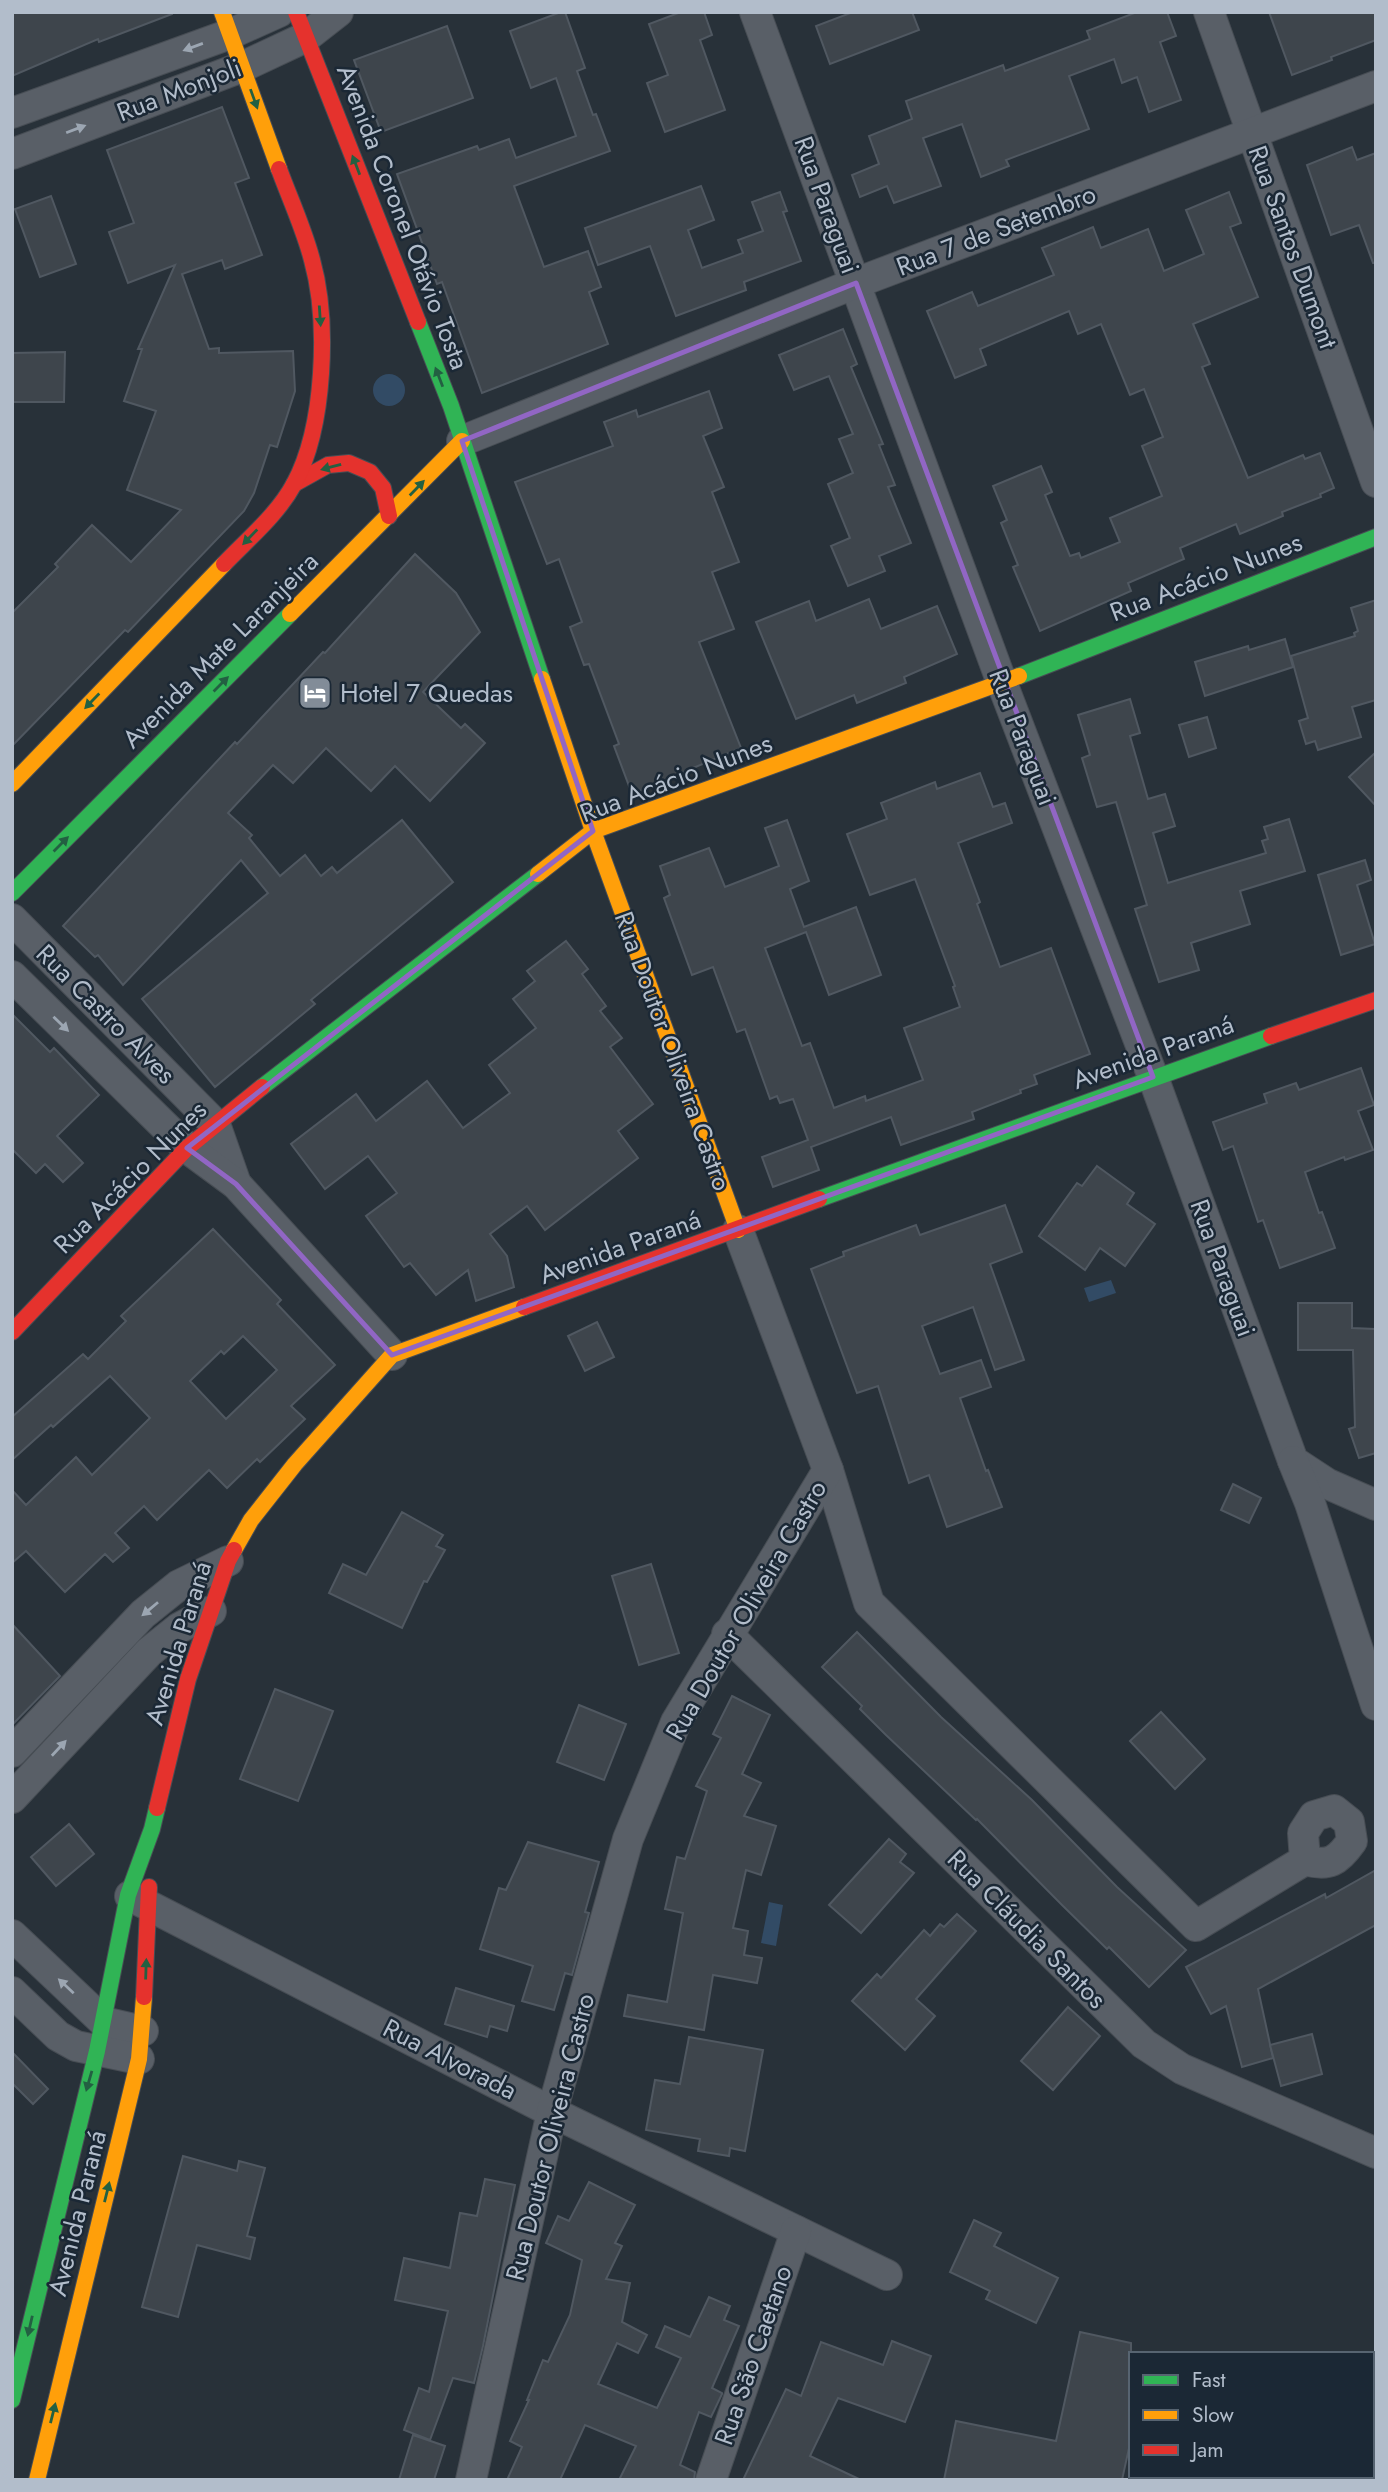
<svg xmlns="http://www.w3.org/2000/svg" width="1388" height="2492" viewBox="0 0 1388 2492" font-family="Jost,sans-serif">
<style>
.water{fill:#324b65}
.building{fill:#3e454c;stroke:#505861;stroke-width:2;fill-rule:evenodd}
.lines{fill:none;stroke-linecap:round;stroke-linejoin:round}
.street-casing{stroke:#474d54;stroke-width:32}
.fast-casing{stroke:#474d54;stroke-width:18}
.slow-casing{stroke:#474d54;stroke-width:18}
.jam-casing{stroke:#474d54;stroke-width:18}
.street{stroke:#595f67;stroke-width:30}
.fast{stroke:#30b455;stroke-width:16}
.slow{stroke:#ff9f0a;stroke-width:16}
.jam{stroke:#e5322d;stroke-width:16}
.oneway{fill:#9ca6b2}
.oneway2{fill:#236042}
.marked{fill:none;stroke:#9166c4;stroke-width:5;stroke-linejoin:round}
.labels{text-anchor:middle;dominant-baseline:central;stroke-width:5;stroke-linejoin:round;paint-order:stroke}
.street-label{font-size:26px;fill:#b2bdcb;stroke:#1b2835}
.poi-label{font-size:26px;fill:#b2bdcb;stroke:#1b2835;text-anchor:start}
</style>
<rect width="100%" height="100%" fill="#283139"/>
<!-- water -->
<g class="water">
<circle cx="389" cy="390" r="16"/>
<polygon points="1111,1280 1116,1293 1089,1302 1084,1288"/>
<polygon points="769,1902 783,1905 776,1946 761,1943"/>
</g>
<!-- building -->
<g class="building">
<polygon points="12,12 172,12 172,14 99,42 98,39 12,76"/>
<polygon points="561,12 565,12 585,68 577,71 593,115 596,114 610,151 514,186 544,267 588,251 601,287 589,292 608,344 482,393 442,282 437,284 397,174 477,146 479,150 509,139 516,158 576,136 556,78 531,88 510,31"/>
<polygon points="681,12 704,12 712,35 700,40 725,110 665,132 647,83 668,75 649,24"/>
<polygon points="853,12 912,12 919,30 830,64 816,26"/>
<polygon points="1137,12 1167,12 1176,36 1160,42 1181,100 1149,112 1137,77 1122,83 1114,59 1069,76 1089,129 1006,160 1009,166 981,177 962,124 923,138 941,186 894,203 887,186 860,197 852,175 879,164 869,136 912,119 906,101 1003,65 1005,71 1090,39 1087,31"/>
<polygon points="1269,12 1376,12 1376,40 1331,57 1332,60 1292,75"/>
<polygon points="447,26 473,98 381,132 354,60"/>
<polygon points="222,107 249,178 235,183 262,255 225,269 222,260 182,274 209,349 219,348 219,353 293,351 295,391 277,447 270,445 254,493 244,511 128,632 125,630 12,746 12,613 58,567 55,564 92,525 131,562 181,510 127,490 156,411 124,401 142,349 138,349 175,265 128,283 109,232 134,223 107,150"/>
<polygon points="1352,147 1357,160 1376,153 1376,263 1373,263 1359,225 1331,235 1307,165"/>
<polygon points="701,186 714,220 688,230 702,268 743,253 738,240 763,231 752,202 780,192 787,211 783,212 801,261 744,282 746,290 676,316 650,246 598,265 585,228"/>
<polygon points="1229,192 1241,223 1230,227 1258,297 1193,324 1210,364 1202,367 1248,478 1303,455 1305,459 1320,453 1334,488 1320,494 1321,497 1282,512 1283,516 1240,534 1236,524 1180,548 1184,559 1128,583 1131,591 1040,631 1013,567 1018,565 1001,523 1007,520 993,486 1041,466 1052,492 1045,495 1070,556 1079,553 1081,558 1120,542 1110,518 1162,496 1142,446 1163,437 1144,389 1130,395 1101,324 1078,334 1069,311 980,349 986,365 955,378 927,311 972,292 978,306 1054,275 1042,248 1093,227 1101,248 1148,229 1164,271 1204,254 1186,210"/>
<polygon points="51,196 76,264 40,277 15,209"/>
<polygon points="843,329 857,364 851,367 883,444 879,445 895,485 888,487 911,543 879,556 885,571 848,586 831,546 850,538 828,484 853,473 839,439 853,434 829,376 794,390 779,355"/>
<polygon points="65,352 64,402 12,402 12,353"/>
<polygon points="709,391 722,428 703,436 724,487 712,492 739,562 712,572 734,629 699,642 741,748 669,778 670,780 632,794 614,746 619,744 589,664 584,665 570,627 582,622 559,559 547,564 515,482 613,446 604,422 636,410 638,417"/>
<polygon points="415,554 456,593 480,632 423,692 461,728 465,724 485,743 430,801 395,766 371,791 326,748 293,783 273,765 228,813 252,835 249,838 280,876 305,855 321,876 332,867 337,873 402,820 453,882 311,1000 315,1004 215,1087 142,999 268,893 241,860 123,985 98,955 95,957 63,926 235,742 237,744 323,652 325,653"/>
<polygon points="869,599 881,629 937,606 957,654 904,677 906,683 857,703 854,695 796,719 756,622 809,601 816,621"/>
<polygon points="1376,600 1376,700 1352,707 1361,737 1318,750 1315,741 1306,744 1299,721 1308,718 1291,656 1355,636 1354,633 1358,631 1351,608"/>
<polygon points="1285,639 1293,667 1205,696 1195,662 1248,646 1249,650"/>
<polygon points="1130,699 1140,733 1130,736 1148,799 1165,794 1175,826 1153,833 1168,883 1266,853 1262,841 1268,839 1264,827 1289,819 1305,871 1240,891 1250,924 1191,943 1199,970 1159,982 1135,909 1147,905 1116,802 1097,807 1082,758 1090,755 1078,715"/>
<polygon points="1207,717 1216,748 1189,757 1179,725"/>
<polygon points="1376,752 1376,806 1349,777"/>
<polygon points="980,773 993,807 1005,803 1012,823 958,843 980,902 977,904 1000,967 1051,948 1090,1054 1034,1075 1037,1084 1020,1090 1021,1093 972,1112 974,1119 901,1145 891,1117 811,1147 819,1170 773,1187 762,1157 808,1140 793,1099 780,1103 777,1096 770,1099 745,1029 737,1032 713,967 692,975 664,898 670,895 660,866 709,848 725,887 779,866 765,828 787,820 809,881 790,889 804,927 856,907 881,975 829,995 806,932 765,948 802,1046 810,1043 834,1108 865,1096 866,1101 923,1080 904,1028 960,1007 953,987 955,986 915,879 870,895 847,834 887,819 881,803 935,782 937,789"/>
<polygon points="1365,860 1371,880 1357,885 1375,944 1341,955 1318,875"/>
<polygon points="566,941 588,969 582,974 606,1006 600,1011 622,1038 610,1047 653,1104 618,1131 638,1158 545,1230 527,1206 490,1234 507,1256 514,1287 476,1301 468,1270 436,1295 410,1263 404,1267 366,1216 397,1193 368,1156 325,1189 291,1144 356,1094 376,1121 427,1081 463,1128 510,1093 489,1065 536,1028 513,999 535,981 527,971"/>
<polygon points="12,1014 50,1052 54,1048 99,1095 57,1136 83,1163 63,1182 45,1164 36,1173 12,1149"/>
<polygon points="1361,1068 1374,1105 1358,1111 1373,1150 1345,1160 1344,1157 1305,1172 1319,1213 1322,1212 1335,1248 1280,1268 1263,1220 1258,1222 1233,1146 1223,1150 1213,1122 1267,1103 1264,1094 1296,1083 1299,1090"/>
<polygon points="1097,1166 1134,1193 1127,1204 1155,1224 1125,1266 1100,1248 1085,1270 1039,1236 1077,1183 1082,1186"/>
<polygon points="1005,1205 1022,1252 990,1264 1024,1360 995,1370 973,1307 922,1326 940,1374 981,1360 991,1387 960,1398 986,1471 988,1470 1002,1507 947,1527 929,1475 909,1483 878,1386 857,1393 811,1269 844,1256 843,1252 916,1225 920,1235"/>
<path d="M213 1229 281 1300 277 1304 335 1365 291 1406 305 1419 260 1462 257 1459 227 1488 209 1470 157 1520 144 1506 115 1533 129 1548 113 1562 105 1554 65 1592 26 1551 12 1563V1490L26 1505 76 1457 92 1475 150 1418 110 1376 53 1427 51 1425 12 1460V1417L83 1354 88 1359 126 1321 121 1316ZM243 1336 277 1370 226 1419 190 1381 221 1351 224 1354Z"/>
<polygon points="1298,1303 1352,1303 1352,1328 1375,1329 1376,1453 1359,1458 1349,1429 1355,1427 1353,1350 1298,1350"/>
<polygon points="597,1322 614,1357 585,1371 568,1336"/>
<polygon points="1233,1484 1261,1498 1249,1523 1221,1510"/>
<polygon points="402,1512 443,1535 436,1546 445,1550 427,1582 424,1581 402,1628 329,1593 343,1564 366,1575"/>
<polygon points="651,1564 679,1653 639,1665 612,1576"/>
<polygon points="12,1624 60,1676 12,1725"/>
<polygon points="857,1632 941,1717 1032,1800 1117,1887 1186,1950 1149,1987 1109,1947 1107,1949 1062,1905 977,1819 976,1820 886,1735 860,1709 862,1706 822,1667"/>
<polygon points="275,1689 333,1711 298,1801 240,1779"/>
<polygon points="732,1696 770,1715 742,1774 761,1783 744,1816 776,1826 761,1875 746,1870 733,1928 748,1931 744,1955 762,1958 757,1983 713,1975 704,2030 624,2016 628,1995 667,2002 683,1913 665,1909 677,1857 685,1859 707,1791 696,1786 721,1738 713,1734"/>
<polygon points="579,1705 626,1724 604,1780 557,1762"/>
<polygon points="1161,1712 1205,1759 1175,1789 1130,1741"/>
<polygon points="69,1824 94,1854 56,1886 31,1857"/>
<polygon points="889,1839 906,1854 900,1862 914,1873 861,1933 829,1905"/>
<polygon points="528,1842 599,1862 585,1912 589,1913 572,1975 565,1973 554,2010 522,2001 533,1966 480,1949 499,1888 506,1890"/>
<polygon points="1376,1870 1376,1925 1258,1989 1273,2058 1242,2067 1226,2006 1211,2014 1186,1967 1325,1894 1326,1898"/>
<polygon points="957,1914 976,1931 916,1999 935,2016 905,2050 852,2001 877,1974 881,1978 924,1930 930,1936 940,1924 944,1927"/>
<polygon points="456,1988 514,2006 507,2031 490,2026 487,2037 445,2024"/>
<polygon points="1068,2007 1100,2036 1053,2090 1021,2061"/>
<polygon points="1312,2034 1322,2074 1281,2086 1270,2045"/>
<polygon points="689,2037 763,2050 745,2151 730,2148 729,2156 698,2151 700,2139 646,2130 655,2080 680,2084"/>
<polygon points="12,2052 48,2089 33,2104 12,2083"/>
<polygon points="183,2156 237,2171 239,2161 265,2168 247,2236 255,2238 250,2259 197,2245 178,2317 142,2307"/>
<polygon points="485,2179 515,2185 483,2346 474,2383 453,2378 430,2440 404,2430 419,2388 429,2392 448,2311 395,2300 404,2258 450,2268 460,2213 477,2216"/>
<polygon points="589,2182 635,2205 615,2243 622,2246 606,2279 630,2283 622,2322 647,2335 638,2353 617,2343 598,2384 657,2408 681,2358 656,2347 665,2326 690,2337 709,2297 730,2306 724,2320 739,2326 712,2388 722,2393 722,2394 711,2417 699,2412 680,2465 695,2472 694,2480 619,2480 636,2446 585,2425 560,2480 507,2480 522,2447 510,2441 529,2400 527,2400 543,2360 548,2362 570,2315 582,2260 546,2243 558,2216 569,2221"/>
<polygon points="974,2220 1001,2233 994,2246 1058,2278 1036,2323 986,2299 990,2291 950,2272"/>
<polygon points="1080,2332 1131,2343 1131,2439 1122,2480 944,2480 956,2421 1056,2441"/>
<polygon points="892,2341 931,2356 905,2422 838,2398 810,2456 861,2480 743,2480 786,2389 801,2396 821,2342 883,2365"/>
<polygon points="413,2435 445,2446 434,2480 399,2480"/>
</g>
<g class="lines">
<defs>
<g id="street">
<polyline points="755,12 1002,683 1153,1077 1293,1461 1328,1484 1376,1505"/>
<polyline points="1209,12 1376,482"/>
<polyline points="12,113 230,34 279,12"/>
<polyline points="12,154 242,67 306,37 338,12"/>
<polyline points="462,441 856,283 1376,86"/>
<polyline points="12,919 215,1124 236,1184"/>
<polyline points="12,976 187,1148 236,1184 392,1355"/>
<polyline points="1293,1461 1310,1503 1376,1705"/>
<path d="M828 1470 869 1603 1196 1926 1305 1860C1329 1867 1338 1861 1352 1841L1349 1822 1334 1810 1314 1816 1303 1833 1305 1860"/>
<polyline points="727,1634 1144,2044 1182,2069 1376,2153"/>
<polyline points="12,1752 143,1614 179,1585 228,1561"/>
<polyline points="12,1798 149,1652 179,1628 211,1611"/>
<polyline points="130,1896 552,2112 887,2275"/>
<polyline points="12,1935 104,2022 143,2031"/>
<polyline points="12,1992 58,2036 76,2046 139,2059"/>
<polyline points="471,2480 552,2112 628,1839 676,1722 828,1470 738,1230"/>
<polyline points="711,2480 796,2231"/>
</g>
<g id="fast">
<polyline points="418,322 451,406 542,679"/>
<polyline points="1019,676 1376,537"/>
<polyline points="12,893 290,614"/>
<polyline points="262,1087 538,874"/>
<polyline points="819,1199 1271,1036"/>
<polyline points="12,2400 97,2051 128,1895 152,1829 157,1808"/>
</g>
<g id="slow">
<polyline points="222,12 279,169"/>
<polyline points="290,614 462,441"/>
<polyline points="542,679 593,831 738,1230"/>
<polyline points="12,784 224,564"/>
<polyline points="538,874 593,831 1019,676"/>
<polyline points="234,1550 251,1520 295,1464 392,1355 524,1307"/>
<polyline points="37,2480 139,2059 144,1997"/>
</g>
<g id="jam">
<polyline points="296,12 418,322"/>
<polyline points="294,484 328,465 349,463 370,472 383,488 389,516"/>
<path d="M224 564C248 539 278 514 294 484 325 427 329 321 312 260 304 229 290 199 279 169"/>
<polyline points="1271,1036 1376,1000"/>
<polyline points="524,1307 819,1199"/>
<polyline points="12,1332 187,1148 262,1087"/>
<polyline points="157,1808 188,1679 228,1561 234,1550"/>
<polyline points="144,1997 149,1887"/>
</g>
</defs>
<!-- street casing -->
<use href="#street" class="street-casing"/>
<!-- fast casing -->
<use href="#fast" class="fast-casing"/>
<!-- slow casing -->
<use href="#slow" class="slow-casing"/>
<!-- jam casing -->
<use href="#jam" class="jam-casing"/>
<!-- street -->
<use href="#street" class="street"/>
<!-- fast -->
<use href="#fast" class="fast"/>
<!-- slow -->
<use href="#slow" class="slow"/>
<!-- jam -->
<use href="#jam" class="jam"/>
</g>
<!-- one-way arrows -->
<defs><path id="oneway-solid" d="M-6-.8H1V-3.2L6.5 0L1 3.2V.8H-6Z" transform="scale(1.75)"/></defs>
<g class="oneway">
<use href="#oneway-solid" transform="translate(193 47) rotate(160)"/>
<use href="#oneway-solid" transform="translate(76 129) rotate(-21)"/>
<use href="#oneway-solid" transform="translate(61 1024) rotate(44)"/>
<use href="#oneway-solid" transform="translate(150 1609) rotate(140)"/>
<use href="#oneway-solid" transform="translate(59 1748) rotate(-47)"/>
<use href="#oneway-solid" transform="translate(66 1986) rotate(-137)"/>
</g>
<g class="oneway2">
<use href="#oneway-solid" transform="translate(254 99) rotate(70)"/>
<use href="#oneway-solid" transform="translate(356 165) rotate(-111)"/>
<use href="#oneway-solid" transform="translate(320 316) rotate(86)"/>
<use href="#oneway-solid" transform="translate(439 377) rotate(-111)"/>
<use href="#oneway-solid" transform="translate(331 467) rotate(165)"/>
<use href="#oneway-solid" transform="translate(417 488) rotate(-46)"/>
<use href="#oneway-solid" transform="translate(250 537) rotate(134)"/>
<use href="#oneway-solid" transform="translate(221 684) rotate(-45)"/>
<use href="#oneway-solid" transform="translate(92 701) rotate(134)"/>
<use href="#oneway-solid" transform="translate(61 844) rotate(-45)"/>
<use href="#oneway-solid" transform="translate(146 1969) rotate(-88)"/>
<use href="#oneway-solid" transform="translate(89 2081) rotate(106)"/>
<use href="#oneway-solid" transform="translate(107 2192) rotate(-76)"/>
<use href="#oneway-solid" transform="translate(30 2326) rotate(103)"/>
<use href="#oneway-solid" transform="translate(53 2413) rotate(-76)"/>
</g>
<!-- marked area -->
<path class="marked" d="M856 283 1153 1077 392 1355 236 1184 187 1148 593 831 462 441Z"/>
<!-- icons -->
<defs>
<symbol id="hotel-square" viewBox="-11 -11 22 22"><rect x="-9" y="-9" width="18" height="18" rx="4" fill="#828c98" stroke="#1b2835"/><path d="M-6-4.5h1.5V1H6V5H4.5V3h-9V5H-6ZM-4 0a1.8 1.8 0 1 1 3.6 0ZM.5 0V-2.5h3Q6-2.5 6 0Z" fill="#fff"/></symbol>
</defs>
<g fill-rule="evenodd">
<use href="#hotel-square" x="296" y="674" width="38" height="38"/>
</g>
<g class="labels">
<!-- street labels -->
<g class="street-label">
<text transform="translate(179 90) rotate(-21)">Rua Monjoli</text>
<text transform="translate(827 205) rotate(70)">Rua Paraguai</text>
<text transform="translate(403 217) rotate(69)">Avenida Coronel Otávio Tosta</text>
<text transform="translate(996 230) rotate(-21)">Rua 7 de Setembro</text>
<text transform="translate(1293 247) rotate(70)">Rua Santos Dumont</text>
<text transform="translate(1206 577) rotate(-21)">Rua Acácio Nunes</text>
<text transform="translate(220 650) rotate(-45)">Avenida Mate Laranjeira</text>
<text transform="translate(1023 737) rotate(69)">Rua Paraguai</text>
<text transform="translate(676 778) rotate(-21)">Rua Acácio Nunes</text>
<text transform="translate(106 1014) rotate(45)">Rua Castro Alves</text>
<text transform="translate(673 1051) rotate(70)">Rua Doutor Oliveira Castro</text>
<text transform="translate(1153 1052) rotate(-20)">Avenida Paraná</text>
<text transform="translate(130 1177) rotate(-45)">Rua Acácio Nunes</text>
<text transform="translate(620 1247) rotate(-20)">Avenida Paraná</text>
<text transform="translate(1223 1268) rotate(70)">Rua Paraguai</text>
<text transform="translate(746 1610) rotate(-60)">Rua Doutor Oliveira Castro</text>
<text transform="translate(178 1643) rotate(-73)">Avenida Paraná</text>
<text transform="translate(1027 1929) rotate(45)">Rua Cláudia Santos</text>
<text transform="translate(450 2059) rotate(27)">Rua Alvorada</text>
<text transform="translate(550 2137) rotate(-76)">Rua Doutor Oliveira Castro</text>
<text transform="translate(77 2213) rotate(-76)">Avenida Paraná</text>
<text transform="translate(753 2355) rotate(-71)">Rua São Caetano</text>
</g>
<!-- poi labels -->
<g class="poi-label">
<text x="340" y="693">Hotel 7 Quedas</text>
</g>
</g>
<!-- border -->
<rect width="1388" height="2492" fill="none" stroke="#b2bdcb" stroke-width="28"/>
<!-- legend -->
<rect x="1129" y="2352" width="245" height="126" fill="#1b2835" stroke="#576471" stroke-width="2"/>
<rect x="1143" y="2375" width="35" height="10" fill="#30b455" stroke="#576471" stroke-width="2"/>
<text x="1192" y="2387" font-size="21" fill="#b2bdcb">Fast</text>
<rect x="1143" y="2410" width="35" height="10" fill="#ff9f0a" stroke="#576471" stroke-width="2"/>
<text x="1192" y="2422" font-size="21" fill="#b2bdcb">Slow</text>
<rect x="1143" y="2445" width="35" height="10" fill="#e5322d" stroke="#576471" stroke-width="2"/>
<text x="1192" y="2457" font-size="21" fill="#b2bdcb">Jam</text>
</svg>
